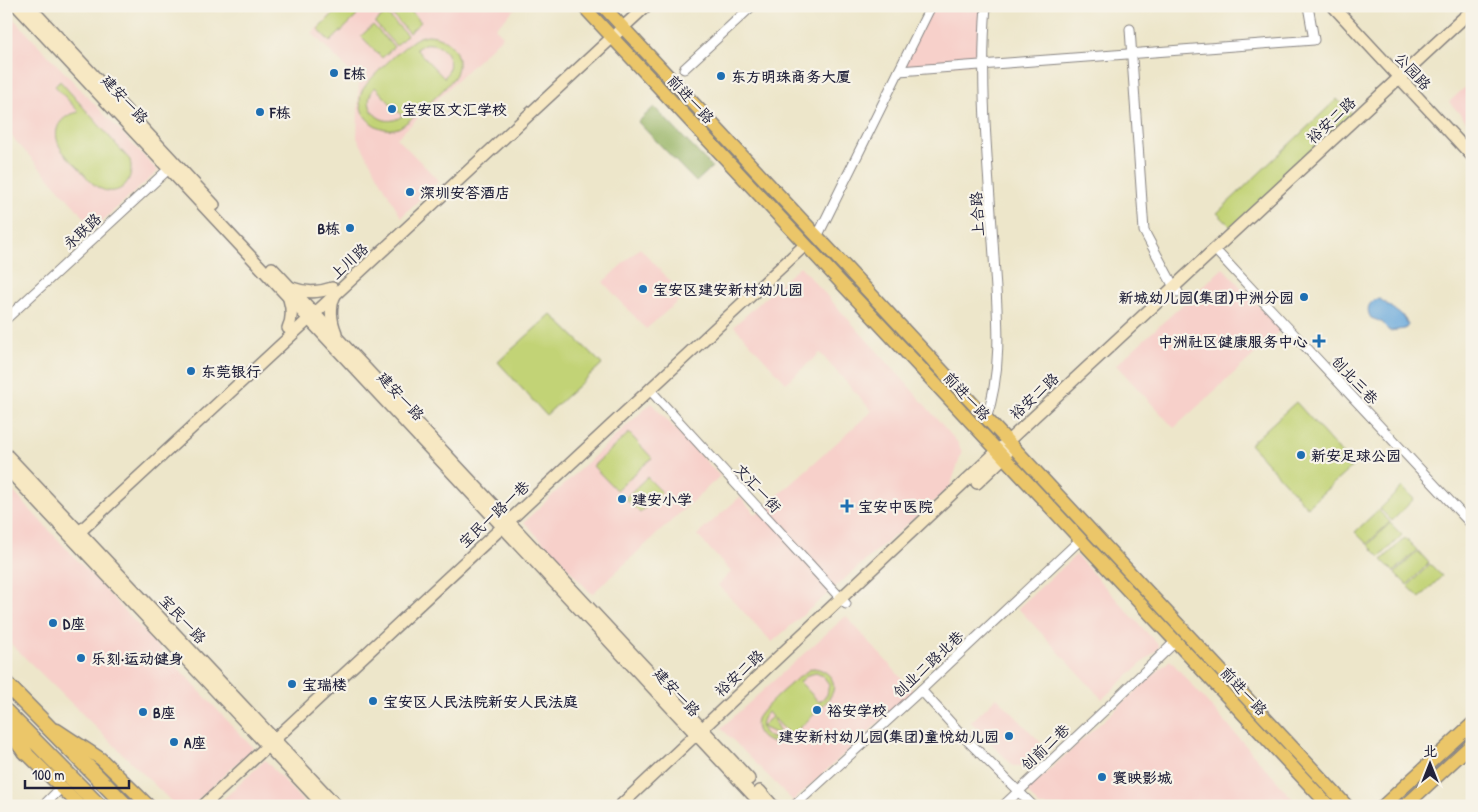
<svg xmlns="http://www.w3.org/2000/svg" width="1478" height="812" viewBox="0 0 1478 812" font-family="'Patrick Hand','LXGW WenKai TC',sans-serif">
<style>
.built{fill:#f7d0ca}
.green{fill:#c2d376;stroke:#727a58;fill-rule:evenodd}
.forest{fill:#99b567;stroke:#5e6c51}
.water{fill:#68a8db;stroke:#45658b}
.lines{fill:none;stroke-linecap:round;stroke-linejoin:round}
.street-casing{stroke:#888482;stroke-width:11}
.secondary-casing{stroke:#888482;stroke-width:14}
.primary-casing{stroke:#888482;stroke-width:15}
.highway-casing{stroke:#888482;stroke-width:18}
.street{stroke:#fff;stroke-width:9}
.secondary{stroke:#f7e8c3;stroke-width:11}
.primary{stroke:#ebc669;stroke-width:12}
.highway{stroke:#ebc669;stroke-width:15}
.poi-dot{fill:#1f6fb2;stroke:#f7f3e8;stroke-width:2}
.labels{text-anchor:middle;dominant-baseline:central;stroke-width:4.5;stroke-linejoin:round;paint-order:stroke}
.street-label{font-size:15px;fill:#22223b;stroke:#f7f3e8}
.poi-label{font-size:15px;font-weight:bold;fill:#22223b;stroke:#f7f3e8;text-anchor:start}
</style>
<rect width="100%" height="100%" fill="#f7f3e8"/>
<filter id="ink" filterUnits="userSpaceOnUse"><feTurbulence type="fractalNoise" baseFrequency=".02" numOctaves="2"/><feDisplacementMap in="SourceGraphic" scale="10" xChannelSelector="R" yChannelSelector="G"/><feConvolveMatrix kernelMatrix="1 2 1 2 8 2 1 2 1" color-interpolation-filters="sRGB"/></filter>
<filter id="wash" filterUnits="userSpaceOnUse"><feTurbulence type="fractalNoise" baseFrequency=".0096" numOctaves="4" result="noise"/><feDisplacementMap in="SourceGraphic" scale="20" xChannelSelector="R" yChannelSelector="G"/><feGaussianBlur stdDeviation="1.12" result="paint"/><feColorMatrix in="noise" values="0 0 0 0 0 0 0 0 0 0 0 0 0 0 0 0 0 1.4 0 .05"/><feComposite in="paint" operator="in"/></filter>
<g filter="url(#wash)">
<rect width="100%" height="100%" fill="#ede6ca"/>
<!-- built -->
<g class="built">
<polygon points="340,6 518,6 495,28 503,36 397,138 439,181 401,217 357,138 359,81 312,33"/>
<polygon points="933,6 983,6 980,63 901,69"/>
<polygon points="6,11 158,171 94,228 6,130"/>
<polygon points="1472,81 1472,127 1449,102"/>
<polygon points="640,248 684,296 646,329 603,282"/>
<polygon points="800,266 905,382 958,443 962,452 950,487 772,642 718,585 731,572 697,535 740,497 756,515 872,411 820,353 786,383 734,326"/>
<polygon points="1223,268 1281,330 1174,428 1116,365"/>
<polygon points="651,403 720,476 592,594 524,522"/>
<polygon points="6,484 253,748 191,806 176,806 6,639"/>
<polygon points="1076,555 1160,647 1102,699 1018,608"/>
<polygon points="846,616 913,691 793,801 721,728"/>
<polygon points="1170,660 1299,806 1039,806 1026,791"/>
<polygon points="997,697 1047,749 1029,766 1013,766 971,722"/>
<polygon points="265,760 307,806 216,806"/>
</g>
<!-- green -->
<g class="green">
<polygon points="341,6 348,6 357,16 330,42 318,29"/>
<polygon points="393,6 406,6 421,22 409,33 388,10"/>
<polygon points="386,13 407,35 396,46 375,23"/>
<polygon points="373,25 394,47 382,58 361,36"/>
<path d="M428 35C448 36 464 53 456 74 452 84 408 124 398 128 376 135 353 113 362 91 367 80 403 47 414 40 418 37 423 36 428 35ZM424 44C444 41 458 62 444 78L416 49ZM375 87 402 116C382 131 358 106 375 87Z"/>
<path d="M60 81 130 160C135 179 121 198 101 189 92 185 85 175 79 168 72 161 62 153 59 145 51 127 63 115 79 112L55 86Z"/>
<polygon points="1337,99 1354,116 1233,229 1217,213"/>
<polygon points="551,314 602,364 546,415 498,362"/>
<polygon points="1296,402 1353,466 1307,507 1250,444"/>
<polygon points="629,433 652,458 616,490 593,466"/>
<polygon points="647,477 662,492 640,513 625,498"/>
<polygon points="1402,487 1414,499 1392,521 1380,509"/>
<polygon points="1378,510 1390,522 1367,544 1355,532"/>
<polygon points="1390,523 1402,535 1380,557 1368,545"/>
<polygon points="1405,538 1417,550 1394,572 1382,560"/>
<polygon points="1418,551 1429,563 1407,585 1395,573"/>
<polygon points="1430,564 1442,576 1420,598 1408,586"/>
<path d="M813 668C828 669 840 683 830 697 824 706 795 733 786 739 772 749 752 736 757 719 761 709 803 671 813 668ZM816 673 823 676 829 684 827 695 819 702 800 682 808 675ZM768 712 772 717 766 722 762 727 781 736 773 717 787 732 780 737 771 738C759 732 759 721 768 712Z"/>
</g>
<!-- forest -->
<polygon class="forest" points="654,107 712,167 696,182 638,122"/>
<!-- water -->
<path class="water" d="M1380 299 1405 318 1408 325 1405 329 1389 331 1382 322 1371 318C1365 309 1369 300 1380 299Z"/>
</g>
<g filter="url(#ink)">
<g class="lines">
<defs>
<g id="street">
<path d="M986 6C979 89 989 174 994 257 997 311 1004 367 986 419"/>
<polyline points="1130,29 1144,231 1174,287 1178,292"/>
<polyline points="684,69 752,6"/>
<polyline points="899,71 1314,40 1308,6"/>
<polyline points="817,237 931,6"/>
<polyline points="1219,254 1472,525"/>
<polyline points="6,319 173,165"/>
<polyline points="650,390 846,604"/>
<polyline points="921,690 960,733 1033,806"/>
<polyline points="43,806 62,787"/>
<polyline points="794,806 921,690 1080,540"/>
<polyline points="1003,806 1106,709 1176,641"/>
</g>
<g id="secondary">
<polyline points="17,6 763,806"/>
<polyline points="29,6 214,205"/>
<polyline points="1333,6 1472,156"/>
<polyline points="272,268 749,779"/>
<path d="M292 288C305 293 318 293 332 288"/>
<path d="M335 295C329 308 331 321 336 333"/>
<path d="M288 328C293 318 292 309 289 299"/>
<polyline points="6,454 337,806"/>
<polyline points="6,468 324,806"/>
<polyline points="977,483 1003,458 1009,450"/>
<polyline points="73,538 646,6"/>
<polyline points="760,791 773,806"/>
<polyline points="203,806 805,245"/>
<polyline points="620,806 1007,442 1472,10"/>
</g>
<g id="primary">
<polyline points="583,6 1329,806"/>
<polyline points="603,6 1347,806"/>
<polyline points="57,730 101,759 149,806"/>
<polyline points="19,746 80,806"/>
<polyline points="1383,806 1472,724"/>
<polyline points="1405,806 1472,744"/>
</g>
<g id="highway">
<polyline points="6,684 126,806"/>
<polyline points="6,712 99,806"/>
<polyline points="6,723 25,752"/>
</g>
</defs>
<!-- street casing -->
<use href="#street" class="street-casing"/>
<!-- secondary casing -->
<use href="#secondary" class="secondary-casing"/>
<!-- primary casing -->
<use href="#primary" class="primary-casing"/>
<!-- highway casing -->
<use href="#highway" class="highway-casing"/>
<!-- street -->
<use href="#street" class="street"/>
<!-- secondary -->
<use href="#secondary" class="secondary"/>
<!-- primary -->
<use href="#primary" class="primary"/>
<!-- highway -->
<use href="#highway" class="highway"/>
</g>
</g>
<!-- markers -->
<g class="poi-dot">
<circle cx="334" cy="73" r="5"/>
<circle cx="721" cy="76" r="5"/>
<circle cx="392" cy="109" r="5"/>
<circle cx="260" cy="112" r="5"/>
<circle cx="410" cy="192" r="5"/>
<circle cx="350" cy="228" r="5"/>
<circle cx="643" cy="289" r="5"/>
<circle cx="1304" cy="297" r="5"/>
<path d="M1316.5 333.5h5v5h5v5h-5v5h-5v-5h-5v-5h5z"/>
<circle cx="191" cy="371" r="5"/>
<circle cx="1301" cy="455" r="5"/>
<circle cx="622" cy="499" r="5"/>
<path d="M844.5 498.5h5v5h5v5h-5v5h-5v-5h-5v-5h5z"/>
<circle cx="53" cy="623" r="5"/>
<circle cx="81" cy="658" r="5"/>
<circle cx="292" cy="684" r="5"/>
<circle cx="373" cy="701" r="5"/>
<circle cx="817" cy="710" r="5"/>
<circle cx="143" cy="712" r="5"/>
<circle cx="1009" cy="736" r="5"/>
<circle cx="174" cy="742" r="5"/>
<circle cx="1102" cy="777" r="5"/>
</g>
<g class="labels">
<!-- street labels -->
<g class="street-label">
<text transform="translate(1413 71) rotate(47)">公园路</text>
<text transform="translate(125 99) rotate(47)">建安一路</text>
<text transform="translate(691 99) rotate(47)">前进一路</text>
<text transform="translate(1331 120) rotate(-43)">裕安二路</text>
<text transform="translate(977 214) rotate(-93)">上合路</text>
<text transform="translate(82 231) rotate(-43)">永联路</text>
<text transform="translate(349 261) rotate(-43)">上川路</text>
<text transform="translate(1355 380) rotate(47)">创北三巷</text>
<text transform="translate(401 396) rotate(47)">建安一路</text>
<text transform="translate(967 396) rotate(47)">前进一路</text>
<text transform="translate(1034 396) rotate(-43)">裕安二路</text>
<text transform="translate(758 488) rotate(47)">文汇一街</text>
<text transform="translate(494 514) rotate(-43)">宝民一路一巷</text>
<text transform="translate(183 619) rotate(47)">宝民一路</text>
<text transform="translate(928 664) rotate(-43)">创业二路北巷</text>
<text transform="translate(739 673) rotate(-43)">裕安二路</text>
<text transform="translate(1244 691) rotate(47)">前进一路</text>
<text transform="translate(677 692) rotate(47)">建安一路</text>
<text transform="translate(1045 747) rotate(-43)">创前二巷</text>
</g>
<!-- poi labels -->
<g class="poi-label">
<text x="344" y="73">E栋</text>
<text x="731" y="76">东方明珠商务大厦</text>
<text x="402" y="109">宝安区文汇学校</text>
<text x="270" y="112">F栋</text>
<text x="420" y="192">深圳安答酒店</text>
<text x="340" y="228" text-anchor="end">B栋</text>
<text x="653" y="289">宝安区建安新村幼儿园</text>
<text x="1294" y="297" text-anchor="end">新城幼儿园(集团)中洲分园</text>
<text x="1308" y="341" text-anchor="end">中洲社区健康服务中心</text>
<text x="201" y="371">东莞银行</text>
<text x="1311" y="455">新安足球公园</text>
<text x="632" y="499">建安小学</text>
<text x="858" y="506">宝安中医院</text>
<text x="63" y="623">D座</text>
<text x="91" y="658">乐刻·运动健身</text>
<text x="302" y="684">宝瑞楼</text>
<text x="383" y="701">宝安区人民法院新安人民法庭</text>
<text x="827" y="710">裕安学校</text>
<text x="153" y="712">B座</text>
<text x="999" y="736" text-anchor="end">建安新村幼儿园(集团)童悦幼儿园</text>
<text x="184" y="742">A座</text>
<text x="1112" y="777">寰映影城</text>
</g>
</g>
<!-- margin -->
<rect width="1478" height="812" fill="none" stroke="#f7f3e8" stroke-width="25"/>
<!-- north arrow -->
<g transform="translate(1430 764)" stroke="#f7f3e8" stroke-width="4" paint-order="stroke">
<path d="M0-4L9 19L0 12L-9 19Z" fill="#22223b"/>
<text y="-8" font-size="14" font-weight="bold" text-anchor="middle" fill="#22223b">北</text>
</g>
<!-- scale -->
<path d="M25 780v8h104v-8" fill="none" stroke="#22223b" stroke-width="2.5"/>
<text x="32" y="780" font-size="15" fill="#22223b" stroke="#f7f3e8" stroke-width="4" paint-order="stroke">100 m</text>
</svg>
